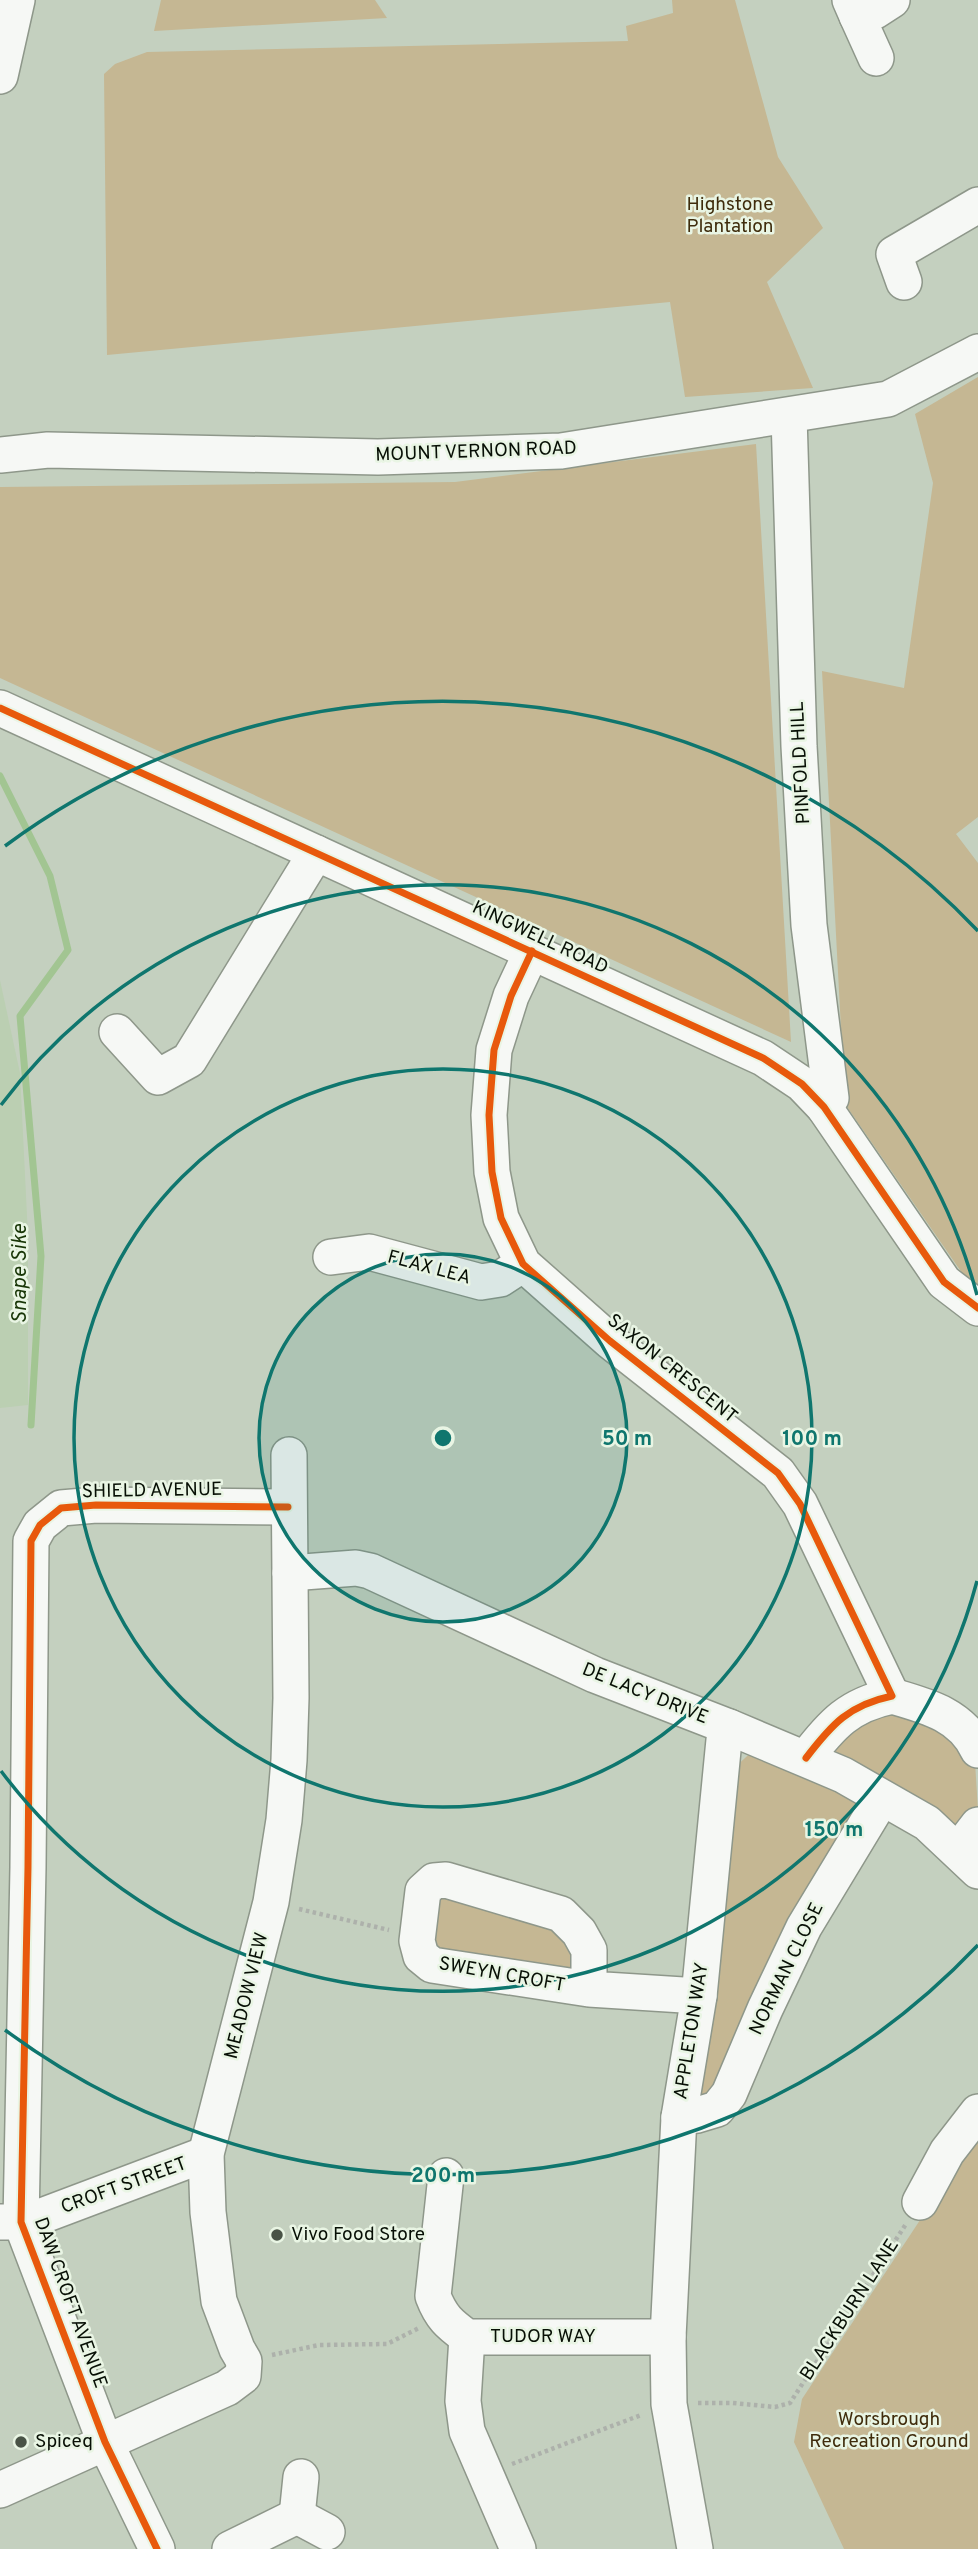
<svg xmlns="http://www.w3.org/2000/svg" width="978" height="2549" viewBox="0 0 978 2549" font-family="Overpass,sans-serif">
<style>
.built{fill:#bbcfb2}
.green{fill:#c5b793}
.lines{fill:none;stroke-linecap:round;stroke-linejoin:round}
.stream{stroke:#a2c592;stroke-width:7}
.minor-casing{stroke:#8e978a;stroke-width:38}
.path{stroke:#adb1ab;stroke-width:4.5;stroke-dasharray:3.5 3.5;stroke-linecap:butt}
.minor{stroke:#f6f8f5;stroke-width:35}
.cycleway-casing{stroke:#e9f5e4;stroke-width:11}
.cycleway{stroke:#e8590c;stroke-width:7}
.ring{fill:none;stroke:#0f766e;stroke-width:3.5}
.poi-dot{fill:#495346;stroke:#e9f5e4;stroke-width:2.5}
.labels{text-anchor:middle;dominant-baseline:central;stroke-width:5;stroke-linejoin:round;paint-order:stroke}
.park-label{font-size:19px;fill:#3f2c0c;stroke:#e9f5e4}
.street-label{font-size:19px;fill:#070f05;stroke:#e9f5e4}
.poi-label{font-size:19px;fill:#070f05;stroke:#e9f5e4;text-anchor:start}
.water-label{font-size:21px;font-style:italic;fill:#183607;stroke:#e9f5e4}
.centre{fill:#0f766e;stroke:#e9f5e4;stroke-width:3.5}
.ring-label{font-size:21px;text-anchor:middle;font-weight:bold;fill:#0f766e;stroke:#e9f5e4;stroke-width:5;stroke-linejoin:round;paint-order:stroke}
</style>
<rect width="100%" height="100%" fill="#c4d0bf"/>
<!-- built -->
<polygon class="built" points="0,980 20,1073 28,1236 28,1405 0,1408"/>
<!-- green -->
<g class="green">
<polygon points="161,0 375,0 387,18 154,31"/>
<polygon points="672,0 735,0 778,157 823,228 767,282 813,388 685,397 670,302 107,355 104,74 115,64 147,52 628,41 626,26 673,13"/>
<polygon points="978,377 978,817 956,834 978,863 978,1289 969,1283 845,1104 822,671 904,688 933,483 915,414"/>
<polygon points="756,444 791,1042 0,678 0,487 455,482"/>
<polygon points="893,1704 942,1721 975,1761 978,1811 955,1830 835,1756 840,1729"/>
<polygon points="757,1747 854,1790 859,1822 708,2105 693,2094 733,1769"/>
<polygon points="423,1891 579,1932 574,1979 432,1965"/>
<polygon points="978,2139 978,2549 844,2549 794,2442 802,2399 957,2164"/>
</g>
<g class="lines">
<!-- stream -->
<polyline class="stream" points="0,776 50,876 68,950 20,1016 41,1256 31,1425"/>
<defs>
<g id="minor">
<polyline points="850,0 857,16 875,11 892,0"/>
<polyline points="857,16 876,58"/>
<polyline points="0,76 17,0"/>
<polyline points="904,282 894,254 978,205"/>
<polyline points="789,416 799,746 809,925 831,1098 824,1107"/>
<polyline points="0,455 48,450 378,457 561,451 888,399 978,352"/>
<polyline points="0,708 763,1058 802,1084 824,1107 944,1282 978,1308"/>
<path d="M532 951 511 996 494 1050 489 1115 492 1172 501 1218 523 1264 610 1341 778 1473 800 1504 892 1696C849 1705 832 1724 806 1758"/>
<polyline points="117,1032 158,1077 189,1060 316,853"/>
<polyline points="331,1257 369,1252 481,1282 500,1279 523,1264"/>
<polyline points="290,1573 356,1568 370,1571 595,1675 729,1727 843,1775 927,1823 978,1871"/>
<path d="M892 1696C927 1706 962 1715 978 1750"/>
<polyline points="958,1851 978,1825"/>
<polyline points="589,1989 589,1950 579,1932 561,1914 446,1880 434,1881 423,1891 417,1941 421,1956 432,1965 589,1989 699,1996"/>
<polyline points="679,2117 697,2115 717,2109 729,2094 765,2009 804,1927 882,1798"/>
<path d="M446 2176 433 2296C441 2317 449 2324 467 2337H668"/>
<polyline points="920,2202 947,2152 978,2112"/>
<polyline points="0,2222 21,2222 39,2217 206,2154"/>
<polyline points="467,2337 463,2401 467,2431 518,2549"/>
<polyline points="0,2490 227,2388 243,2376 244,2361 237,2349 219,2301 208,2212 206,2154 271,1902 284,1820 289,1760 291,1698 289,1455"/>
<polyline points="297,2516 301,2477"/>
<polyline points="297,2516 327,2532"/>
<polyline points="157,2549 105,2442 21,2222 28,1867 31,1541 40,1525 61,1508 96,1505 288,1507"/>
<polyline points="230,2549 297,2516"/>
<polyline points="695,2549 669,2404 668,2337 679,2117 699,1996 724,1740 729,1727"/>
</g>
</defs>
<!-- minor casing -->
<use href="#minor" class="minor-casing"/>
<!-- path -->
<g class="path">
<polyline points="299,1909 389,1930"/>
<polyline points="272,2355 319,2345 387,2344 419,2328"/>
<polyline points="698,2403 733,2403 775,2407 790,2403 906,2224"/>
<polyline points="512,2464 641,2415"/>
</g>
<!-- minor -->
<use href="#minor" class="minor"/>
<defs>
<g id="cycleway">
<polyline points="0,708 763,1058 802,1084 824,1107 944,1282 978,1308"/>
<path d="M532 951 511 996 494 1050 489 1115 492 1172 501 1218 523 1264 610 1341 778 1473 800 1504 892 1696C849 1705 832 1724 806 1758"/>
<polyline points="157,2549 105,2442 21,2222 28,1867 31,1541 40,1525 61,1508 96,1505 288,1507"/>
</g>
</defs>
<!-- cycleway casing -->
<use href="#cycleway" class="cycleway-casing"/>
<!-- cycleway -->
<use href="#cycleway" class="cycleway"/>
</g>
<!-- distance rings -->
<circle cx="443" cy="1438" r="184" fill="#0f766e" fill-opacity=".12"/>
<g class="ring">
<circle cx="443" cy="1438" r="184"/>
<circle cx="443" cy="1438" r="369"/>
<path d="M977 1581A553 553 0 0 1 1 1771M1 1105A553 553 0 0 1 977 1295"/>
<path d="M978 1945A737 737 0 0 1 5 2030M5 846A737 737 0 0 1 978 931"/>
</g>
<!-- markers -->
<g class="poi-dot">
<circle cx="277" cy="2235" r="7"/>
<circle cx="21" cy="2442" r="7"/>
</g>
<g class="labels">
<!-- park labels -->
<g class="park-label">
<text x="730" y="205">Highstone<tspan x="730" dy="22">Plantation</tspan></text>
<text x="889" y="2420">Worsbrough<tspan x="889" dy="22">Recreation Ground</tspan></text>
</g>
<!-- street labels -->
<g class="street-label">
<text transform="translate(476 452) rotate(-2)">MOUNT VERNON ROAD</text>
<text transform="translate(801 763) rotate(-93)">PINFOLD HILL</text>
<text transform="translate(540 938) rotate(25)">KINGWELL ROAD</text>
<text transform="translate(429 1268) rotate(15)">FLAX LEA</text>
<text transform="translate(672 1369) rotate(39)">SAXON CRESCENT</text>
<text transform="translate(152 1491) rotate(-1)">SHIELD AVENUE</text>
<text transform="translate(645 1694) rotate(22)">DE LACY DRIVE</text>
<text transform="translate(787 1969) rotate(-64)">NORMAN CLOSE</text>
<text transform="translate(502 1975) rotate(10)">SWEYN CROFT</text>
<text transform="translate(247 1996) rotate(-76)">MEADOW VIEW</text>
<text transform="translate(692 2031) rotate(-81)">APPLETON WAY</text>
<text transform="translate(124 2186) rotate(-20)">CROFT STREET</text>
<text transform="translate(70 2303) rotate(70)">DAW CROFT AVENUE</text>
<text transform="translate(850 2310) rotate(-57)">BLACKBURN LANE</text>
<text x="543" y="2337">TUDOR WAY</text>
</g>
<!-- poi labels -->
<g class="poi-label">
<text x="291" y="2235">Vivo Food Store</text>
<text x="35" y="2442">Spiceq</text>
</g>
<!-- water labels -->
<g class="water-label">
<text transform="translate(20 1274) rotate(-90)">Snape Sike</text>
</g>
</g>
<circle cx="443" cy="1438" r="10" class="centre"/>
<g class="ring-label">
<text x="627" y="1445">50 m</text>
<text x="812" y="1445">100 m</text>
<text x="834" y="1836">150 m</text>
<text x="443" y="2182">200 m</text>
</g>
</svg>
